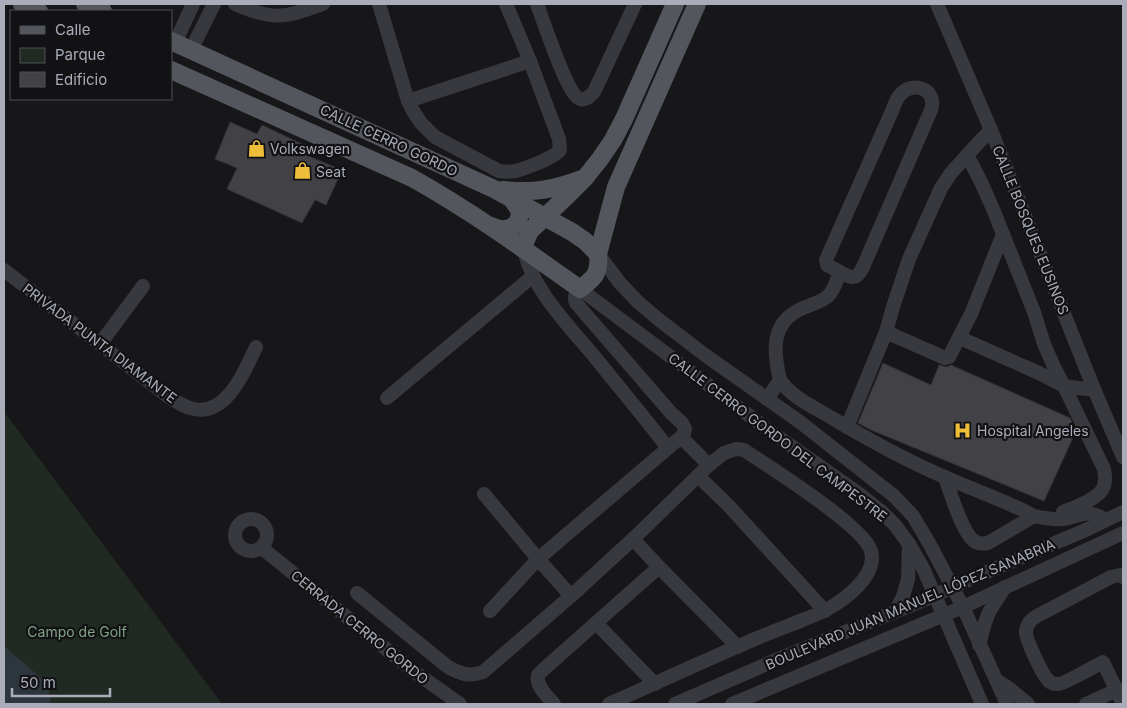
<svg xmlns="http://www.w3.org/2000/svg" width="1127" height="708" viewBox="0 0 1127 708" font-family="Inter,sans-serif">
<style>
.green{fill:#212923}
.water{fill:#2d353d}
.building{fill:#424246;stroke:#323135}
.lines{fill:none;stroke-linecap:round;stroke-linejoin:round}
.minor{stroke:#38393e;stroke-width:14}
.major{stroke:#54565d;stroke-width:18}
.labels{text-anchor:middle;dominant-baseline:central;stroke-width:4.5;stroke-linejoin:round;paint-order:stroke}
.street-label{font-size:14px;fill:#aaadb9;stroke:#121214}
.poi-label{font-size:14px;fill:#aaadb9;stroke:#121214;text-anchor:start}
.park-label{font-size:14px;fill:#81a386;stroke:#121214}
</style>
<rect width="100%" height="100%" fill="#171719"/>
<!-- green -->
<polygon class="green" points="4,412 8,417 222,704 4,704"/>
<!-- water -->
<polygon class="water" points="4,646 48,684 51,704 4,704"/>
<!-- building -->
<g class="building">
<polygon points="230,122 257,134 262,125 304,145 301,153 342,170 326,205 315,200 302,223 227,189 237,168 215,159"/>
<polygon points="883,363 931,385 939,365 947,367 951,365 1070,418 1076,431 1044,501 871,430 858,423"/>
</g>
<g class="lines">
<!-- minor -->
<g class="minor">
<path d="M235 4C274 21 284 18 323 4"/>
<path d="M379 4 408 101 413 111 421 123 435 137 499 171C505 172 510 172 516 171 526 168 554 158 560 150L559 139 530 61 506 4"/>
<path d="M537 4C543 20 566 90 578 98 584 102 589 97 594 92L635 4"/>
<polyline points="937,4 991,130 1094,389 1123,457"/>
<polyline points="175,43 193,4"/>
<polyline points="191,50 214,4"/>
<polyline points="408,101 530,61"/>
<polyline points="991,130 980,141 951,173 941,188 909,259 893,307 886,332 945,358 949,357 971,314 1003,234"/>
<path d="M524 249C531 288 569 326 594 356 619 387 644 417 668 448"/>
<polyline points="598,254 620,283 637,301 658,319 705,355 800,422 894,496 913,516 929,543 963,607 1007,704"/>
<path d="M4 270 166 395C175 401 184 407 194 409 227 416 245 370 256 347"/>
<polyline points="960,338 1039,373 1064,386 1055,369 1044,344 1034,312 993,209 981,182 967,155"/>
<polyline points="100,344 143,286"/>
<path d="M780 380C774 354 770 326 797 311 807 305 819 304 828 296 834 291 837 279 840 272 852 278 856 281 863 267L931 110C938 88 911 80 899 96 896 100 894 106 892 111L826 260 827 265 840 272"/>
<polyline points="1064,386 1086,389 1094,389"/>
<polyline points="387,398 533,276"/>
<path d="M767 399 780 380C792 398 814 407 832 418 869 440 907 461 947 478 976 491 1007 501 1034 516 1044 518 1053 520 1063 519 1082 516 1087 508 1106 520"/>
<polyline points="847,427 886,332"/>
<polyline points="681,437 709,465"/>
<polyline points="698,476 728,505 825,611"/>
<path d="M945 477C950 492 962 531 973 540 977 544 982 544 988 543L1034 516"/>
<polyline points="484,494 538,559 490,611"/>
<path d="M1063 512C1075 507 1100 499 1104 486 1106 480 1105 474 1104 469L1064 386"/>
<circle cx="251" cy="535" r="16"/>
<polyline points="633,539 659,567 738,647"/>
<polyline points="262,548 412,670 460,704"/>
<path d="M357 593 448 667C461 674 469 677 483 672L571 596 633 539 709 465 724 453 736 449 744 450C769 467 864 526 871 551 878 576 844 600 826 610 819 614 812 616 805 619 788 626 771 632 755 639 706 660 658 682 609 704"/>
<path d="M571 596 538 559 681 437 684 434 685 429 682 423 671 413 576 303C573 297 576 293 580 289L767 429 858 493 882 512 895 525 909 544 923 568 982 704"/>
<polyline points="896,611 903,596 908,579 909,544"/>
<polyline points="596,623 655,684"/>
<polyline points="979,645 985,623 989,612 1005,587"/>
<polyline points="996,680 1010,689 1028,704"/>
<path d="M554 704C548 697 535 686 538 675 538 675 543 670 544 669L659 567"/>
<polyline points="675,704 783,657 934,596 952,587 1088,529 1123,512"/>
<polyline points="732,704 963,607 1123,533"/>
<polyline points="1086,704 1117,690 1123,690"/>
<path d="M1123 704 1103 662C1095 666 1065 684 1058 684 1054 684 1050 683 1048 680 1042 674 1025 638 1026 631 1027 623 1031 619 1037 616L1111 577 1120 575 1123 577"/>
</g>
<!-- major -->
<g class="major">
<polyline points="22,4 39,11"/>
<polyline points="85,4 103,11"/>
<polyline points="171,41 494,189 572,232 585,241 598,254"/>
<path d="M171 70 412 178C471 211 525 250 580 289 594 278 600 274 598 254L616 187 697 4"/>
<path d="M503 190C535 193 552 190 582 179"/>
<path d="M491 226C495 227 500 230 504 229 515 229 520 220 520 211L511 198"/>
<polyline points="524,249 525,242 530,231 568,195 585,178 600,159 613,140 624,119 675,4"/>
</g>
</g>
<!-- icons -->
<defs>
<symbol id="shop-bare" viewBox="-9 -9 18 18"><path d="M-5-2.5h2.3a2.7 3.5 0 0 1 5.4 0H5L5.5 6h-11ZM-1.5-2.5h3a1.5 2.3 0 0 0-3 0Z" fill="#eebe3a" stroke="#121214" stroke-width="2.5" paint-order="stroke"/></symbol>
<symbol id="hospital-bare" viewBox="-9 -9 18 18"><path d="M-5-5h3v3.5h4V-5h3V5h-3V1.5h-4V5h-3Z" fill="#eebe3a" stroke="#121214" stroke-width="2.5" paint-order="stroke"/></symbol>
</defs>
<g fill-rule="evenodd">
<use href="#shop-bare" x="244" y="136" width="25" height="25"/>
<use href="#shop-bare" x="290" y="158" width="25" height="25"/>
<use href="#hospital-bare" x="950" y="418" width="25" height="25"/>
</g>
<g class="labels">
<!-- street labels -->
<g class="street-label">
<text transform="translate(389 140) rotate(25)">CALLE CERRO GORDO</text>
<text transform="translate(1031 230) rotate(68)">CALLE BOSQUES EUSINOS</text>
<text transform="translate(100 343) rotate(37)">PRIVADA PUNTA DIAMANTE</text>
<text transform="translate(778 437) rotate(37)">CALLE CERRO GORDO DEL CAMPESTRE</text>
<text transform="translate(910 604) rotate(-23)">BOULEVARD JUAN MANUEL LÓPEZ SANABRIA</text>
<text transform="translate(360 627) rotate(39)">CERRADA CERRO GORDO</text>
</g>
<!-- poi labels -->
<g class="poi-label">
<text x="270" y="148">Volkswagen</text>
<text x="316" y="171">Seat</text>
<text x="977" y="430">Hospital Angeles</text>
</g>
<!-- park labels -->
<g class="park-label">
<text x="77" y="631">Campo de Golf</text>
</g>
</g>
<!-- border -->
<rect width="1127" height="708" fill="none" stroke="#aaadb9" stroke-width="10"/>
<!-- legend -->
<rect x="10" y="10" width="162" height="90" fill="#121214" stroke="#4f5056"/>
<rect x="20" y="26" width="25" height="8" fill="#54565d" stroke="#4f5056"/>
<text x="55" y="35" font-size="15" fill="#aaadb9">Calle</text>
<rect x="20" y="48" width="25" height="15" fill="#212923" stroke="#4f5056"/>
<text x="55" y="60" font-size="15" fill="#aaadb9">Parque</text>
<rect x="20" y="72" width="25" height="15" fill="#424246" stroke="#4f5056"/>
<text x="55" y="85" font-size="15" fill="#aaadb9">Edificio</text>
<!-- scale -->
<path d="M12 688v8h98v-8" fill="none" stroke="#aaadb9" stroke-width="2.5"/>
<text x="20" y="688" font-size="15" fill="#aaadb9" stroke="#121214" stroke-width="4" paint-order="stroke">50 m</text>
</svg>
